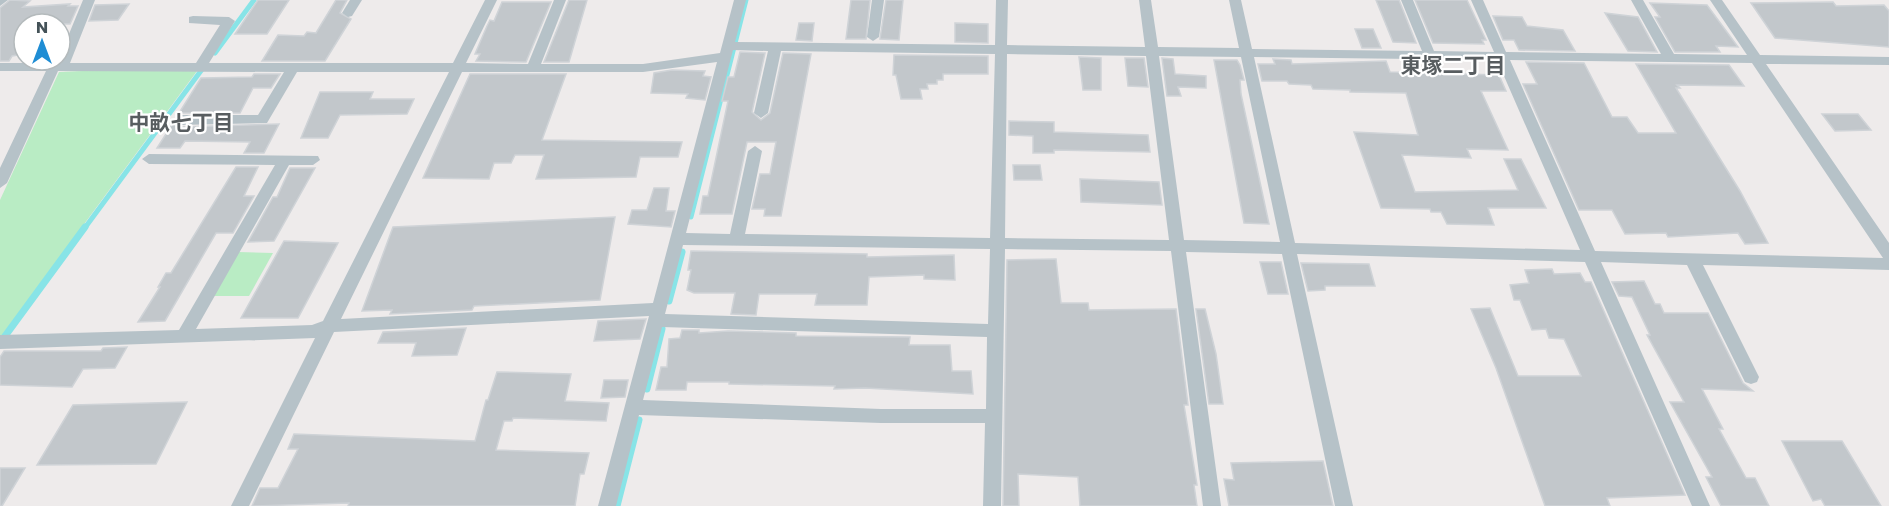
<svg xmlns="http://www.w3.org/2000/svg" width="1889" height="506" viewBox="0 0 1889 506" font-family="Poppins,'Noto Sans JP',sans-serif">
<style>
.green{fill:#b9ecc4}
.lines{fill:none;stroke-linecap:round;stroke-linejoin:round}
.stream-far1{stroke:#88e4e7;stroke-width:5}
.stream{stroke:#88e4e7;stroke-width:7}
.building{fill:#c2c7cb;stroke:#cfd3d7;stroke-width:1.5}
.minor{fill:#b6c2c8;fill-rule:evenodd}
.labels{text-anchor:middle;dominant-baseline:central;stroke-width:4.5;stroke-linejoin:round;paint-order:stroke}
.neighbourhood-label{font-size:21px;font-weight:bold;fill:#585d60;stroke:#fff}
</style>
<rect width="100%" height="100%" fill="#eeebeb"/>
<!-- green -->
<g class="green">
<polygon points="105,70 197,71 0,338 0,200 59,72"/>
<polygon points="238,252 273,253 249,296 213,296"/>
</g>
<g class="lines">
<!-- stream-far1 -->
<g class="stream-far1">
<polyline points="215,53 254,0"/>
<polyline points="691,217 746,0"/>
<polyline points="84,229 203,68"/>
</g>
<!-- stream -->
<g class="stream">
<polyline points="669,301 682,252"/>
<polyline points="0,343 85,227"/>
<polyline points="647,389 662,329"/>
<polyline points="617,506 639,420"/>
</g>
</g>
<!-- building -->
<g class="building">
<polygon points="10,0 30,1 23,7 70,4 68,6 78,6 70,24 24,24 24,54 12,56 9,61 0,61 0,8"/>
<polygon points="258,0 289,0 267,34 235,34"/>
<polygon points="336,0 347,0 340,13 351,19 325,61 262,61 278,35 304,36 307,32 316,33"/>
<polygon points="569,0 587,0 569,62 544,62"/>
<polygon points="851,0 870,0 866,39 846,39"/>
<polygon points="886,0 903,0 899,40 880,39"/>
<polygon points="1376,0 1399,0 1416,43 1393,42"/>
<polygon points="1415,0 1467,0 1486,40 1482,40 1484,44 1433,43"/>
<polygon points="502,2 551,2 526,62 476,61 480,54 475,54 487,26 490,20 494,21"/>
<polygon points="1833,2 1836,6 1884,5 1889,11 1889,47 1775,38 1751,3"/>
<polygon points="1650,3 1707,5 1738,47 1716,46 1720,52 1675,52 1655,17 1660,17"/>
<polygon points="129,4 118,20 89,21 95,5"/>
<polygon points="1605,13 1638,17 1657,52 1628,51"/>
<polygon points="1493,16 1522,17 1527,26 1563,30 1575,51 1519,50 1514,40 1503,40"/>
<polygon points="799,23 814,23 812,41 796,40"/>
<polygon points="955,23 988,24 988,43 955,42"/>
<polygon points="1355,29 1373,29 1381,48 1362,48"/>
<polygon points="740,52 765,53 752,112 761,120 770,113 783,53 811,54 781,216 764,216 765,209 752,209 760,174 770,174 776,142 747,142 732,214 700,214 703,196 708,196 728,101 722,101 728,77 734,77"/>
<polygon points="894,55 988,56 988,74 943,74 943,80 937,80 937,84 927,84 928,89 920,89 922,99 901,99 896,75 893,75"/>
<polygon points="1079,57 1101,58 1101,90 1083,90"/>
<polygon points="1125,58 1144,58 1148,87 1128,86"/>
<polygon points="1162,58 1173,59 1175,74 1206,76 1206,88 1178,87 1181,96 1167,96"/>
<polygon points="1273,59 1291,60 1292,64 1386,61 1390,72 1499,75 1506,91 1481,91 1508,150 1467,149 1471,158 1402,155 1415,192 1518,190 1504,159 1521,159 1546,208 1488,208 1494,225 1447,224 1441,212 1431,212 1430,209 1381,208 1354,132 1418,135 1406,93 1350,92 1350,90 1313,89 1311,85 1289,84 1287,81 1262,81 1258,64 1275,64"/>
<polygon points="1214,60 1237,60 1240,65 1244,80 1240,80 1241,94 1269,224 1244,223"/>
<polygon points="1526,62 1584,63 1612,117 1627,117 1638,133 1676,133 1636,64 1729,65 1744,86 1677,85 1680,88 1676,88 1740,191 1768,243 1745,244 1738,233 1668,237 1666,233 1625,234 1612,210 1579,210 1523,84 1537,84"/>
<polygon points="672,70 705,71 703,76 711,77 705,100 686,98 688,94 651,93 654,73"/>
<polygon points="254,74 280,74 271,88 253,88 240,113 179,113 201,78 252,77"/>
<polygon points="470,74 566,74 542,140 682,142 678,157 640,157 636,177 536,179 544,155 515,155 511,163 494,163 489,179 423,178"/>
<polygon points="320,92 373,92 370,99 414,99 407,114 340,115 328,138 301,138"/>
<polygon points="1822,114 1858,114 1871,130 1835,131"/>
<polygon points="1009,121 1054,122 1054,132 1148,135 1150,152 1054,150 1054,153 1033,153 1033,136 1009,135"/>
<polygon points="173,123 180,127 279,124 264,153 244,153 250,142 185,141 180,148 157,148"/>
<polygon points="1013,165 1040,165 1042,180 1014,180"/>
<polygon points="236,167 258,167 244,196 254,196 233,233 216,233 165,321 138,322 160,287 158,287 166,273 171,273"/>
<polygon points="290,168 315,168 274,241 248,242 273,197 277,197"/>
<polygon points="1080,179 1159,182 1162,205 1081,202"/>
<polygon points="654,188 669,188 666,211 675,211 671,227 628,224 632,210 647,210"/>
<polygon points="615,217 600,300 474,306 472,310 390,314 392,310 362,311 393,227"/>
<polygon points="284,241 338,243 298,318 241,318"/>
<polygon points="691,251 867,254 867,257 954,255 955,280 924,279 924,275 869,277 867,305 815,305 817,294 759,294 756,315 731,314 735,293 694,293 687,290 691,270 688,270"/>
<polygon points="1056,259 1061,303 1088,303 1089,310 1176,309 1188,405 1184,405 1197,485 1194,485 1197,506 1080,506 1078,477 1018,474 1019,506 1003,506 1007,260"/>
<polygon points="1260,262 1281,262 1288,294 1268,294"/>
<polygon points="1301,263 1369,264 1375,286 1325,286 1325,290 1308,291"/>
<polygon points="1552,269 1554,274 1580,273 1585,282 1591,282 1685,495 1607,498 1610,506 1545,506 1496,368 1471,309 1490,308 1518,376 1581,376 1564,339 1549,338 1546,329 1532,330 1520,300 1514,300 1510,285 1529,283 1525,270"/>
<polygon points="1644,281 1655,304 1660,304 1664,313 1708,313 1743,383 1753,391 1702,389 1723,429 1719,429 1746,478 1755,478 1769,506 1721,506 1706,477 1712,477 1670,402 1684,402 1647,335 1650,335 1632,297 1619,296 1612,282"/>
<polygon points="1196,309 1205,309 1216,354 1223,404 1209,404"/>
<polygon points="646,319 640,339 594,341 598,321"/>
<polygon points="466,328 457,355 412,356 416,343 378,343 383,332"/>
<polygon points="682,330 699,330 699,333 728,331 796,333 796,336 910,337 909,345 950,345 952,371 971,371 973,394 865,388 834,389 835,386 729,384 729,382 687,382 686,390 656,390 661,367 667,367 669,339 680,338"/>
<polygon points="127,347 115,368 83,369 72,387 0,385 0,357 4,351 101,351 103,348"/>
<polygon points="497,372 571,374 565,401 609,403 606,421 513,418 512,421 504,421 496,450 589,453 584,474 580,474 575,506 348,506 349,503 252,506 260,488 278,488 298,449 288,449 294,434 475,441 486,400 488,400"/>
<polygon points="604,380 628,380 625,397 601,398"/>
<polygon points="187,402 156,464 37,465 73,405"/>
<polygon points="1782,441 1842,441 1881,506 1825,506 1821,499 1813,501"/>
<polygon points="1323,461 1333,506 1229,506 1224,479 1234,480 1231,463"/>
<polygon points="0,468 25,468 2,506 0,506"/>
</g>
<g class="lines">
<!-- minor -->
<g class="minor">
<polygon points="0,0 8,0 0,6"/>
<path d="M83 0H95L70 63H196L220 25 189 23V17L193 16 229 17 235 21 209 63H453L485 0H497L466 63 528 64 554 0H566L541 64H643L720 53 734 0H746L735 42 995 45 996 0H1008L1007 45 1145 47 1139 0H1151L1158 47 1239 48 1229 0H1241L1252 49 1422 51 1401 0H1413L1434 51 1494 52 1471 0H1483L1506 52 1661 54 1631 0H1643L1674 54 1747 55 1710 0H1722L1760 55 1889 57V65L1766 64 1889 243V270L1703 265 1759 377 1757 382 1751 384 1745 382 1687 265 1601 262 1710 506H1692L1585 262 1297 254 1353 506H1335L1282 254 1186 252 1221 506H1203L1171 251 1005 249 1001 506H983L985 423H881L639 415 616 506H598L649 316 334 332 249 506H231L315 338 0 349V335L179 330 275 165 149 164 142 159 149 154 318 156 320 160 313 165H289L196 329 312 325 323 321 449 72H297L267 123 180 125 173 120 180 115H258L284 72 58 71 7 183 0 188V168L46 71H0V63H57ZM733 50 768 51 754 113 761 118 768 113 781 51 995 54 990 238 745 234 762 151 755 146 748 151 730 234 686 233ZM1007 54 1146 56 1169 240 1005 238ZM1159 56 1241 57 1280 242 1184 240ZM1254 57 1497 60 1580 250 1295 243ZM1510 60 1752 63 1883 258 1595 251ZM717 62 653 303 341 319 462 72H643ZM683 245 990 249 988 324 665 314ZM662 327 987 337 986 409H881L643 400Z"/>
<polygon points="350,0 362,0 352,16 348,17 342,13"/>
<polygon points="872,0 884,0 879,37 873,41 867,37"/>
</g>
</g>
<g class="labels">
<!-- neighbourhood labels -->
<g class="neighbourhood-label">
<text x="1453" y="65">東塚二丁目</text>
<text x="181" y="122">中畝七丁目</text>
</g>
</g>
<!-- north arrow -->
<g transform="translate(42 42)"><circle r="28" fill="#ffffff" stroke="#b4babc" stroke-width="1.5"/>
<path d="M0-4.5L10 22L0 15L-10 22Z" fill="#1f8dd4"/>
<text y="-9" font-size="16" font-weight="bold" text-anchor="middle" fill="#445258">N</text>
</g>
</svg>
